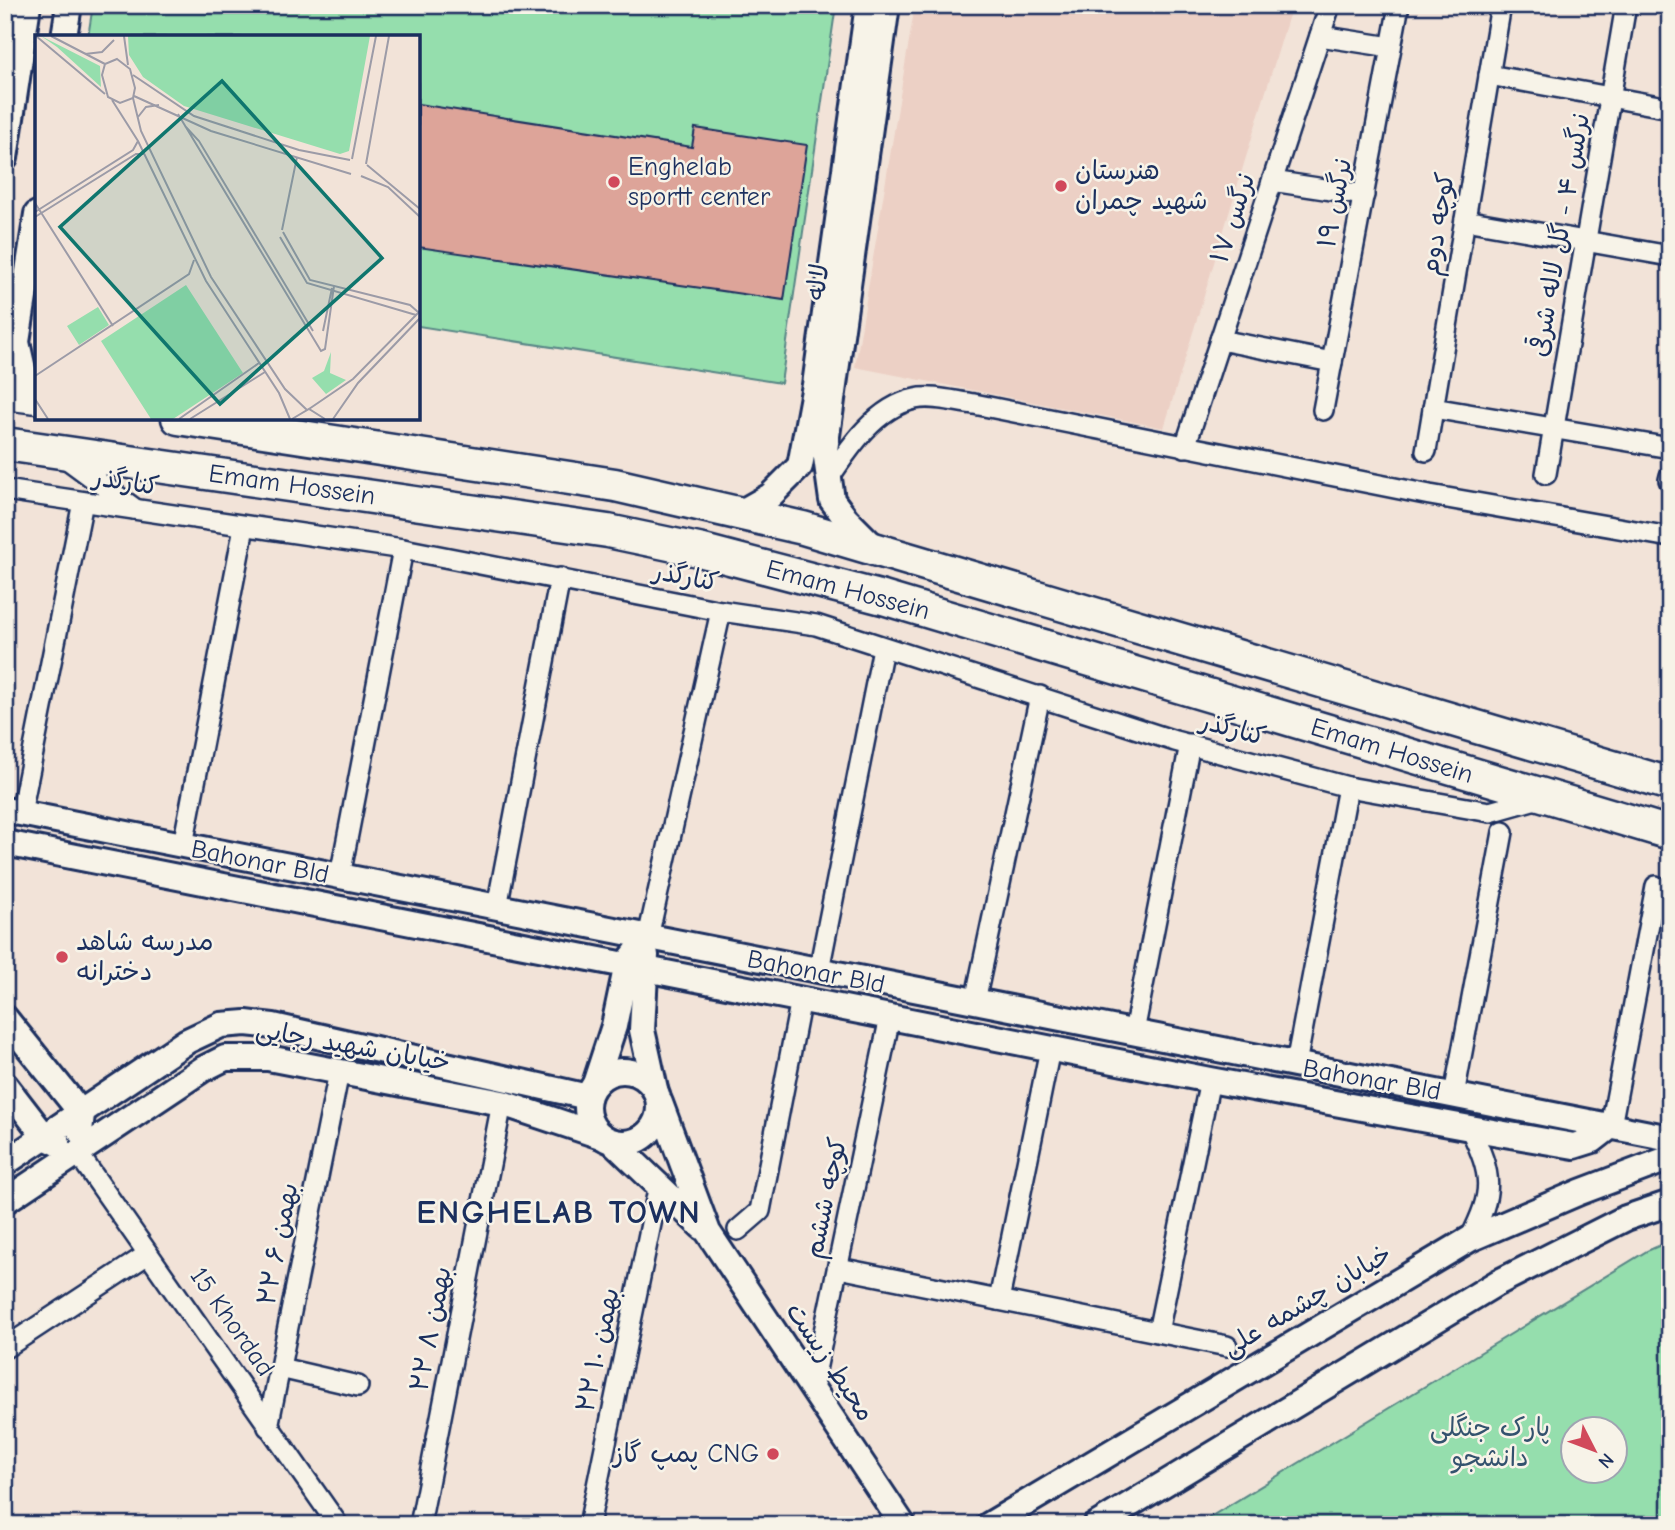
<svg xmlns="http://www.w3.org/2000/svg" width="1675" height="1530" viewBox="0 0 1675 1530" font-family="'Comic Neue','Playpen Sans Arabic',sans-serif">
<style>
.built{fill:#ecd0c5}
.green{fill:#95dead;stroke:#588686;stroke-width:2;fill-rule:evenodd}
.building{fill:#dda499;stroke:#1b2f5e;stroke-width:2}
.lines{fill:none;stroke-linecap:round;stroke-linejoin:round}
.minor-casing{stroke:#1b2f5e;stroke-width:24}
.tertiary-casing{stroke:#1b2f5e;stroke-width:30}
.primary-casing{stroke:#1b2f5e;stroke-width:37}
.minor{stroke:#f7f3e8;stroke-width:19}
.tertiary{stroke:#f7f3e8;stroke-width:24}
.primary{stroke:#f7f3e8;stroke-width:32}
.poi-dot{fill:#d1495b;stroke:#f7f3e8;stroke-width:2.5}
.labels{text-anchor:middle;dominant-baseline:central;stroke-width:5;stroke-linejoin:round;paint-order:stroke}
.poi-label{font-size:26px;fill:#1b2f5e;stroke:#f7f3e8;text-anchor:start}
.street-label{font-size:26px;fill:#1b2f5e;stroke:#f7f3e8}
.park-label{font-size:26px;fill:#33526e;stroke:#f7f3e8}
.district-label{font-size:33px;font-weight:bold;letter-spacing:2px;fill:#1b2f5e;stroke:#f7f3e8}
.inset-road{fill:none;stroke:#9c9ba7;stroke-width:2}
.view{fill:#0f766e;fill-opacity:0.15;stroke:#0f766e;stroke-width:3.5}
.inset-edge{fill:none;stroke:#1b2f5e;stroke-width:3.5}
</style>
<rect width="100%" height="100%" fill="#f2e3d8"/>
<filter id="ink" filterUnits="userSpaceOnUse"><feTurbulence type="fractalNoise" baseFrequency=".0143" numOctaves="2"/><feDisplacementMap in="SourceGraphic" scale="14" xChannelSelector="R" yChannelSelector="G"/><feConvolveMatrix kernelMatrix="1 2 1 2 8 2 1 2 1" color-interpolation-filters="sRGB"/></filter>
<g filter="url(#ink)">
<!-- built -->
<polygon class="built" points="915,5 1292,5 1164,428 855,367"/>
<!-- green -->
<g class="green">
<polygon points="93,5 836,5 781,383 418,326 418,37 88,37"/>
<path d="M1670 1241V1525H1197L1647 1251ZM1574 1428H1616V1470H1574Z"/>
</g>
<!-- building -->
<polygon class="building" points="418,104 692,147 695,128 807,145 784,300 418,247"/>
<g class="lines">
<defs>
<g id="minor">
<polyline points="1320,36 1391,47"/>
<polyline points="1489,75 1670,108"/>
<polyline points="1272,181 1364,195"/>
<polyline points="1465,220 1670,256"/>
<polyline points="1220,340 1332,362"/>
<polyline points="1433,408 1670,448"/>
<polyline points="1323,410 1399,5"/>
<polyline points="1185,447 1330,5"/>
<polyline points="1426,451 1501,5"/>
<polyline points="63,456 135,509"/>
<polyline points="1546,474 1626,5"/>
<path d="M829 478C849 448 876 407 915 399 933 395 956 402 974 404L1430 495 1670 537"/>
<polyline points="1669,480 1670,476"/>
<polyline points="5,490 403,549 721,611 816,625 1175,741 1348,787 1490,812 1543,797"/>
<polyline points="21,813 83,502"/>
<polyline points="183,845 244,527"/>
<polyline points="340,876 403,549"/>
<polyline points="497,907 560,578"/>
<polyline points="648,937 721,611"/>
<polyline points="819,970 883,648"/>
<polyline points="975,1001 1040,696"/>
<polyline points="1134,1032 1190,744"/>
<polyline points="1296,1064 1348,787"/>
<polyline points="1454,1095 1503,832"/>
<polyline points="1611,1126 1656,886"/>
<path d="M1470 1128C1493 1177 1494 1191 1470 1239"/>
<polyline points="77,1152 338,1525"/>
<polyline points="738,1230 760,1211 801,999"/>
<polyline points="839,1268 1227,1346"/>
<polyline points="999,1300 1050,1049"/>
<polyline points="1158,1332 1210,1080"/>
<polyline points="5,1348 148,1254"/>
<polyline points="280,1368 358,1386"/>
<polyline points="812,1389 890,1017"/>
<polyline points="268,1427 339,1072"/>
<polyline points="420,1525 502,1103"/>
<polyline points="589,1525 659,1185"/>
</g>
<g id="tertiary">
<polyline points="64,37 69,5"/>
<polyline points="5,158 28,5"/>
<polyline points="29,396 17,342 37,214"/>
<polyline points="740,513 770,496 800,466 815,385 868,5"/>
<polyline points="876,549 846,519 832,500 825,450 887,5"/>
<polyline points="5,810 1670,1138"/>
<polyline points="5,843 1210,1080 1470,1128 1574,1146 1593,1140 1611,1126"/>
<polyline points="646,955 642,1030 655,1089"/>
<polyline points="5,1018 82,1114 80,1131"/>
<circle cx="623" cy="1107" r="36"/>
<polyline points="595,1084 614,1026 627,964 637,951"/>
<polyline points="5,1085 45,1137 58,1143"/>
<polyline points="660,1103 708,1232 903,1525"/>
<polyline points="613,1142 702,1227"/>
<polyline points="5,1163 187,1041 221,1025 246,1023 273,1026 588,1097"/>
<polyline points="5,1201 203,1069 225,1058 268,1058 502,1103 601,1136"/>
<polyline points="989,1525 1470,1239 1580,1192 1670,1158"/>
<polyline points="1096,1525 1497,1283 1626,1218 1670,1203"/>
</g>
<g id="primary">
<polyline points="5,393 37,397"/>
<polyline points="178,418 615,485 803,528 1670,784"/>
<polyline points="5,444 608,531 703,551 883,598 1670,833"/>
</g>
</defs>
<!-- minor casing -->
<use href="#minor" class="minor-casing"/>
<!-- tertiary casing -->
<use href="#tertiary" class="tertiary-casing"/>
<!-- primary casing -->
<use href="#primary" class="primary-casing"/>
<!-- minor -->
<use href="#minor" class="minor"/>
<!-- tertiary -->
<use href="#tertiary" class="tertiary"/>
<!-- primary -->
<use href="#primary" class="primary"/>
</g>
</g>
<!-- markers -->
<g class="poi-dot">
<circle cx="614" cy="182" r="7"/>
<circle cx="1061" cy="186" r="7"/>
<circle cx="62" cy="957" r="7"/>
<circle cx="773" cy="1454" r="7"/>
</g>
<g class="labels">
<!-- poi labels -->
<g class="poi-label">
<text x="628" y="167">Enghelab<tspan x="628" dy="30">sportt center</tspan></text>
<text x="1075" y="171">هنرستان<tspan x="1075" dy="30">شهید چمران</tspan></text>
<text x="76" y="942">مدرسه شاهد<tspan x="76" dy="30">دخترانه</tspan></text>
<text x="759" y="1454" text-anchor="end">پمپ گاز CNG</text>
</g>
<!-- street labels -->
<g class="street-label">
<text transform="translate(1335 203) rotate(-79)">نرگس ۱۹</text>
<text transform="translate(1233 218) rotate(-72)">نرگس ۱۷</text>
<text transform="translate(1438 224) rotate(-81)">کوچه دوم</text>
<text transform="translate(1560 235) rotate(-80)">نرگس ۴ - گل لاله شرقی</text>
<text transform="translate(818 282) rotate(-82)">لاله</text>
<text transform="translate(126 482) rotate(9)">کنارگذر</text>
<text transform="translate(292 485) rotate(8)">Emam Hossein</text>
<text transform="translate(686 577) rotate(11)">کنارگذر</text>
<text transform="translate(848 590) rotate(15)">Emam Hossein</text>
<text transform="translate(1233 729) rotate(15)">کنارگذر</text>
<text transform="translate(1392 751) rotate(17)">Emam Hossein</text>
<text transform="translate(260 862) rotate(11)">Bahonar Bld</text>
<text transform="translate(816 972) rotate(11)">Bahonar Bld</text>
<text transform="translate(353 1046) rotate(10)">خیابان شهید رجایی</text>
<text transform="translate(1372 1080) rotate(10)">Bahonar Bld</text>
<text transform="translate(826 1198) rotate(-78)">کوچه ششم</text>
<text transform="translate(278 1244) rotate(-79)">۲۲ بهمن ۶</text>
<text transform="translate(1307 1301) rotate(-31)">خیابان چشمه علی</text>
<text transform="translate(232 1322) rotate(55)">15 Khordad</text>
<text transform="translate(431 1329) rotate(-79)">۲۲ بهمن ۸</text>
<text transform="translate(598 1350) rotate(-78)">۲۲ بهمن ۱۰</text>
<text transform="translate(830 1362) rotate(56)">محیط زیست</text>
</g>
<!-- park labels -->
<g class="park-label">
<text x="1490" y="1428">پارک جنگلی<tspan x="1490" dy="30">دانشجو</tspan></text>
</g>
<!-- district labels -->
<g class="district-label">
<text x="559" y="1212">ENGHELAB TOWN</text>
</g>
</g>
<!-- overview -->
<g transform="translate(35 35)">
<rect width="385" height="385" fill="#f2e3d8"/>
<path d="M6 1 65 31 66 52 22 12ZM93 1H335L314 116 305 119 149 71 108 42 94 20ZM151 250 208 338 138 384H116L66 306ZM63 272 74 290 44 310 32 291ZM296 317 295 338 311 345 291 359 277 343 289 336Z" fill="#95dead"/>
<path class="inset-road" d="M1 1 70 59M16 1 70 29M89 1 93 30M50 19 67 17 79 5M82 24 95 34 100 53 98 63 85 68 73 62 67 40 70 29ZM98 40 159 81 264 115 315 125M99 61 176 96 316 139M98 63 106 96 176 242 250 354 272 375M77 65 103 106 171 246 244 358 255 384M143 79 286 316 290 314 299 251M103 82 111 72 124 70M150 91 164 106 278 296M317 124 341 1M331 129 354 1M332 130 385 174M326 141 353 152 385 182M0 168 78 291M0 177 98 115 103 106M0 182 101 119H109M247 195 262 122M248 197 275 245 375 270 383 277M245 202 272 248 381 280M288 296 297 253M0 341 154 239 159 225M0 364 13 384M274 374 318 344 385 276M144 384 224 328M155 384 230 337M257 384 274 374 290 384M298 384 323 348 385 283"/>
<path class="view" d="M187 46 347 223 185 369 25 192Z"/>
<rect width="385" height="385" class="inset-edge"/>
</g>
<!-- margin -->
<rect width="1675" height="1530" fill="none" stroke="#f7f3e8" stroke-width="28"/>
<rect x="14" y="14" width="1647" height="1502" fill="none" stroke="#1b2f5e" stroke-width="2.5" filter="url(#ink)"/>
<!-- north arrow -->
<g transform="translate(1594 1450) rotate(132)"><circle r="33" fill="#f7f3e8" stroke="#9fa5b1" stroke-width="2"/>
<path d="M0-5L12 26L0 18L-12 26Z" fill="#d1495b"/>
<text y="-10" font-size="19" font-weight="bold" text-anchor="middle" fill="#1b2f5e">N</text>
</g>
</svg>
